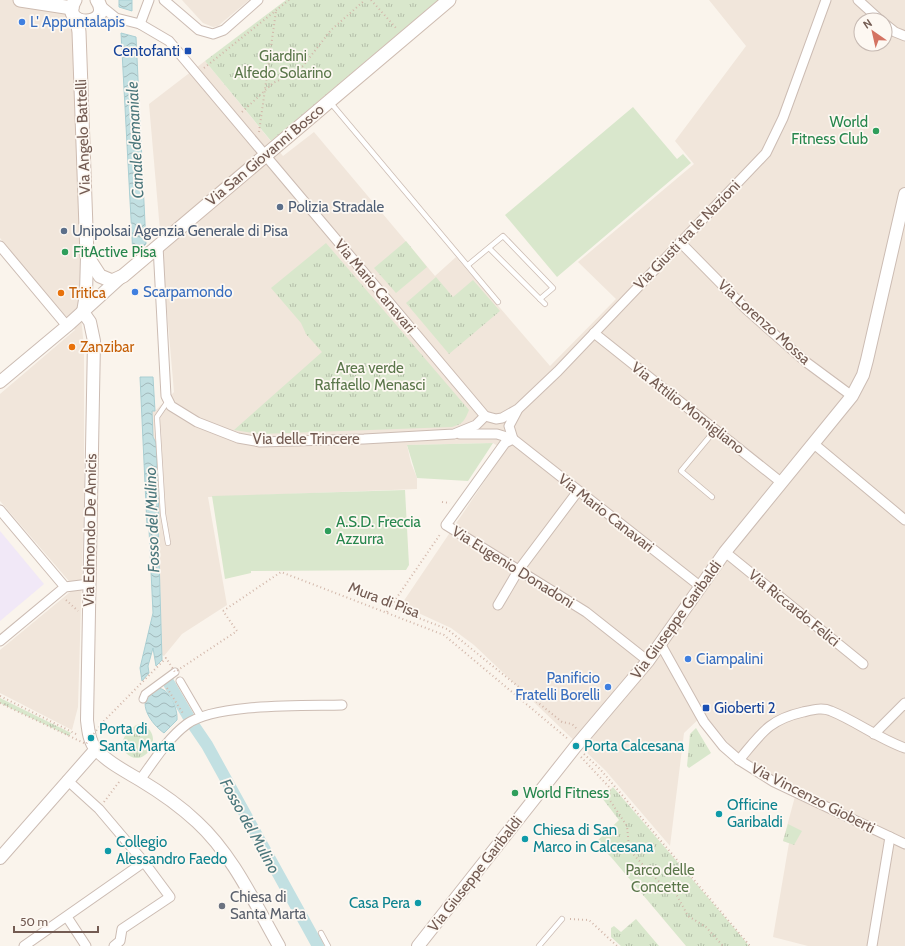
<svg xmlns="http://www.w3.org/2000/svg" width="905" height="946" viewBox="0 0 905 946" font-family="Cabin,sans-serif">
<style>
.residential{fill:#f1e6db;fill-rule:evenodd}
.education{fill:#f1e8f7}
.grass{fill:url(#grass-tufts)}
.garden{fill:#d9e7cc}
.water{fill:url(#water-waves);stroke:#aacfd3}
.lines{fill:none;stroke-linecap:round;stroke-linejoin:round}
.canal{stroke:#c2e0e2;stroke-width:12}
.service-casing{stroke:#ccbcb3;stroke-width:6}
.pedestrian-casing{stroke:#ccbcb3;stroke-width:9}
.minor-casing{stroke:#ccbcb3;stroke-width:11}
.tertiary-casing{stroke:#ccbcb3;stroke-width:14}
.secondary-casing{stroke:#cebcb1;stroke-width:15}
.path{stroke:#d2b7aa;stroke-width:2;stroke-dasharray:1 3;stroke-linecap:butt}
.service{stroke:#fff;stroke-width:4.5}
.pedestrian{stroke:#fff;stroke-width:7}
.minor{stroke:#fff;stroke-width:9}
.tertiary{stroke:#fff;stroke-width:12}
.secondary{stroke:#fff;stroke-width:13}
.path-bridge{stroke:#d2b7aa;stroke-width:2;stroke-dasharray:1 3;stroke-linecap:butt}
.shop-dot{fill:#3f7fe0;stroke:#fdf8f2;stroke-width:1.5}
.transit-dot{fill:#1a4fb4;stroke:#fdf8f2;stroke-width:1.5}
.leisure-dot{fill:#2e9e5b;stroke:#fdf8f2;stroke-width:1.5}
.service-dot{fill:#5c6f8a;stroke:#fdf8f2;stroke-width:1.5}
.food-dot{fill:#e8710a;stroke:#fdf8f2;stroke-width:1.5}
.culture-dot{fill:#0f9aa8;stroke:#fdf8f2;stroke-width:1.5}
.worship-dot{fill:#6b7280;stroke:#fdf8f2;stroke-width:1.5}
.labels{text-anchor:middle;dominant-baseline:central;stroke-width:3.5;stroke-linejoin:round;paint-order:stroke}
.shop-label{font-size:15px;fill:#366cbe;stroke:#fdf8f2;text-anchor:start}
.transit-label{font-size:15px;fill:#164399;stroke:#fdf8f2;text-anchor:end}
.park-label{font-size:15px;fill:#5b774b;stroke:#fdf8f2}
.leisure-label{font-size:15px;fill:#27864d;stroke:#fdf8f2;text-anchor:start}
.street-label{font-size:15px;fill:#735b52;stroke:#fdf8f2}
.service-label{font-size:15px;fill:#4e5e75;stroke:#fdf8f2;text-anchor:start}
.food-label{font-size:15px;fill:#c56008;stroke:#fdf8f2;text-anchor:start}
.culture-label{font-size:15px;fill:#0d838f;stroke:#fdf8f2;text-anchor:start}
.worship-label{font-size:15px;fill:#5b616d;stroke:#fdf8f2;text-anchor:start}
.water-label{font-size:16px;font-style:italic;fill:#4b777c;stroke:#fdf8f2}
</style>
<defs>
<pattern id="grass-tufts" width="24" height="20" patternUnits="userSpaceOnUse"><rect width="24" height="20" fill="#d9e7cc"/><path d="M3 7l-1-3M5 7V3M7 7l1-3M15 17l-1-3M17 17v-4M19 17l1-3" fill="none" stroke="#b4bea8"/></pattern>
<pattern id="water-waves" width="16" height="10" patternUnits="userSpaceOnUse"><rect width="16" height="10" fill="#c2e0e2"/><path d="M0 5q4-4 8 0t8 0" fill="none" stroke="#a2b9ba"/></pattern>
</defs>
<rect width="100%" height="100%" fill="#faf4ec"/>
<!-- residential -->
<g class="residential">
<polygon points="0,0 73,0 81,285 79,297 84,347 84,505 78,707 72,730 0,693 0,650 75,588 0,501 0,394 75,330 0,238"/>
<polygon points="182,0 249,0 218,26 213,27 203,23"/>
<path d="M709 0H905V946H808L773 937 789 843 783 841 797 789 763 771 735 751 704 714 684 733 670 846 605 770 474 645 451 628 401 605 505 451 493 443 407 445 411 463 417 478V489L208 497 227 605 182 634 164 656 162 655 156 443 153 437 152 411H155L174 392 149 104 205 61 283 156 314 132 435 276 456 257 550 366 616 299 578 262 694 164 675 141 746 46ZM861 20H885V44H861Z"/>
</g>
<!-- education -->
<polygon class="education" points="0,531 44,584 0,621"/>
<!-- grass -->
<g class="grass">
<polygon points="286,0 438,0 271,141 205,61"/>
<polygon points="406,241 427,267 396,293 374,268"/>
<path d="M326 243 469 410C465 420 463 424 452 427L260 434 234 430 322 352 306 334 301 323 271 288Z"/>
<polygon points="436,277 453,297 473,280 500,311 449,354 406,303"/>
<polygon points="0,698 71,733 69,736 0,703"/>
<path d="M139 724C169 732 144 772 126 753 116 742 129 728 139 724Z"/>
<polygon points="696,728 711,753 689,768 687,766 690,734"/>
<polygon points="613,787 741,936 749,946 686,946 611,857 596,842 619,820 602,798"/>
<polygon points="788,824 802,831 794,845 783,841"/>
<polygon points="636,919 659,946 621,946 611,937 611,928 614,926 621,932"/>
</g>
<!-- garden -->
<g class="garden">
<polygon points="633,107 677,159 683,154 691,163 557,277 505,215"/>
<polygon points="493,443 468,481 417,478 407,445"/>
<polygon points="405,490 409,565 406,570 251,571 251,573 225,579 212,496"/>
</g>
<!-- water -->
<g class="water">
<polygon points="119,0 132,0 132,11 119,7"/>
<polygon points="121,33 136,37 146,244 133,256"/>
<polygon points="140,377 153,377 155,411 152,411 153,437 156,443 159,517 147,526"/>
<polygon points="158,523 162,660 156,666 153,648 148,666 149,673 142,681 140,668 153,613 149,529"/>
<path d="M157 688C170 688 178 709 177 720L164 733C154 726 140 709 147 696 149 693 154 690 157 688Z"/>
</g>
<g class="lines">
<!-- canal -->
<g class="canal">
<polyline points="167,680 188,716"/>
<polyline points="194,726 207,745 318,946"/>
</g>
<defs>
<g id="service">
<polyline points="330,102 498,302"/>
<polyline points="489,248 545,304"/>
<polyline points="468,265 503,236 553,288 540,299"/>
<polyline points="168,401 157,417 163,514 168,543"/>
<polyline points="712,497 681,471 716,429"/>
<polyline points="321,933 328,946"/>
<polyline points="539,946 562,919"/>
</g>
<g id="pedestrian">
<polyline points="180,681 201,717"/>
<polyline points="143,699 145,694 175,672"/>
</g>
<g id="minor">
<polyline points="164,0 199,30 213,34 224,30 258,0"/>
<polyline points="858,0 880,20"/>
<polyline points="100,5 116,18 140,24 169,41 485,416 496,419 502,418 518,409 558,371 766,153 783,118 826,0"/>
<polyline points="140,24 149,0"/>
<polyline points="885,24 895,32 905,36"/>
<polyline points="680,242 746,309 806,362 852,396"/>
<polyline points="0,246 67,326"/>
<polyline points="158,246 166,396 171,406 197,422 238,438 260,442 364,439 454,434 476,425 485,416"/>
<polyline points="594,333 782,483"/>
<polyline points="517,411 509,426 513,439 505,443 446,525 586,612 648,661"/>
<polyline points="460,434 497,434 513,439 701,587"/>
<polyline points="814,444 905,520"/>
<polyline points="0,510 65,587"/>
<polyline points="725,552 863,664"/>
<polyline points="498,605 518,571 578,491"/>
<polyline points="0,641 65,587 89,584"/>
<polyline points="661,645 704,722 723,746 739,760 774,782 905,844"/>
<polyline points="874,734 905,703"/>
<path d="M739 760C761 734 768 720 803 712 812 710 822 707 831 711 856 721 879 739 905 748"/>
<path d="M140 780C154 761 167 739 187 724 216 703 305 706 342 705"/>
<polyline points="67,917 86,946"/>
<polyline points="24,946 144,862 99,809 67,780"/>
<polyline points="114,946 120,941 122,929 170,897 144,862"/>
<polyline points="872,946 890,837"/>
</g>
<g id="tertiary">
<path d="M83 312 90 322 94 341 87 720C88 729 89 742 96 749 107 762 125 771 140 780 160 792 180 806 197 822 233 855 255 904 279 946"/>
<polyline points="83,312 86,294 87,256"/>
<polyline points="0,382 67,326 122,276"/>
<polyline points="0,858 96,749"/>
<polyline points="418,946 576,746 648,661 725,552 852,396 863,375 867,360 905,194"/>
</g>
<g id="secondary">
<polyline points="20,0 72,8"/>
<path d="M75 0C58 29 115 27 97 0"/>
<polyline points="77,19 79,32 87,256 100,276 112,281 123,276 449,0"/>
</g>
</defs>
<!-- service casing -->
<use href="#service" class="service-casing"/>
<!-- pedestrian casing -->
<use href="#pedestrian" class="pedestrian-casing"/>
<!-- minor casing -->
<use href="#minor" class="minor-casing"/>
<!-- tertiary casing -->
<use href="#tertiary" class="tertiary-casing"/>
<!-- secondary casing -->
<use href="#secondary" class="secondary-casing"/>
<!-- path -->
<g class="path">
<polyline points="371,0 397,29"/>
<polyline points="204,68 289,0"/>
<polyline points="242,112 273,83 288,76 303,66 331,30 365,0"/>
<polyline points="259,132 276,11"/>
<polyline points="442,502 450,503"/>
<polyline points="66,600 78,611"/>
<polyline points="390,607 447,629 562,722 572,724 577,729"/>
<polyline points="223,611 281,572 444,635 568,739"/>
<polyline points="387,612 441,533"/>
<polyline points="167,688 184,715"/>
<polyline points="0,696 78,735"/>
<polyline points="584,754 600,769 750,946"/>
<polyline points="581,757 610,788 609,799 627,826 629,847 633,854 657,880 675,892 688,916 706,927 723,946"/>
<polyline points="104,802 119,782"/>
<polyline points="570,919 589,920 617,946"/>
</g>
<!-- service -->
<use href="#service" class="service"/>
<!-- pedestrian -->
<use href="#pedestrian" class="pedestrian"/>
<!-- minor -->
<use href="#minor" class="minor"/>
<!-- tertiary -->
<use href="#tertiary" class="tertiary"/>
<!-- secondary -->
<use href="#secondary" class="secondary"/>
<!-- path-bridge -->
<polyline class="path-bridge" points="0,703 86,744 102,723 166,658 175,672 237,631 223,611"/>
</g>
<!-- markers -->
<g class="shop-dot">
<circle cx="22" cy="22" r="4"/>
<circle cx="135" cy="292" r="4"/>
<circle cx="688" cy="659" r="4"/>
<circle cx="608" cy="687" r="4"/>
</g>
<g class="transit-dot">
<rect x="184" y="47" width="8" height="8" rx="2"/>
<rect x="702" y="704" width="8" height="8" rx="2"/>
</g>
<g class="leisure-dot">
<circle cx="876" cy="131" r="4"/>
<circle cx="65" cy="252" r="4"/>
<circle cx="328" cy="531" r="4"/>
<circle cx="515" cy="793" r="4"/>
</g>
<g class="service-dot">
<circle cx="280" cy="207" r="4"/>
<circle cx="64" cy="231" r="4"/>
</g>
<g class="food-dot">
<circle cx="61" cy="293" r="4"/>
<circle cx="72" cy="347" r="4"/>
</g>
<g class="culture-dot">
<circle cx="91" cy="738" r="4"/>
<circle cx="576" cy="746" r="4"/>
<circle cx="719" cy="814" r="4"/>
<circle cx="525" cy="839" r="4"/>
<circle cx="108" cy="851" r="4"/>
<circle cx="418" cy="903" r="4"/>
</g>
<circle class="worship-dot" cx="222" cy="906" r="4"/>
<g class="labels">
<!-- shop labels -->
<g class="shop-label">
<text x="30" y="22">L' Appuntalapis</text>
<text x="143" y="292">Scarpamondo</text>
<text x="696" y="659">Ciampalini</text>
<text x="600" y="678" text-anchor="end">Panificio<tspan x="600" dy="17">Fratelli Borelli</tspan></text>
</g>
<!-- transit labels -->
<g class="transit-label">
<text x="180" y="51">Centofanti</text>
<text x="714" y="708" text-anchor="start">Gioberti 2</text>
</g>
<!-- park labels -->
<g class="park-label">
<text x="283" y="56">Giardini<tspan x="283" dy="17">Alfedo Solarino</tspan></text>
<text x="370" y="368">Area verde<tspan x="370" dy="17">Raffaello Menasci</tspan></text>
<text x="660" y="870">Parco delle<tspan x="660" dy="17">Concette</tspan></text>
</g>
<!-- leisure labels -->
<g class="leisure-label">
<text x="868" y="122" text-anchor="end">World<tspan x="868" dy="17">Fitness Club</tspan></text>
<text x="73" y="252">FitActive Pisa</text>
<text x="336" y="522">A.S.D. Freccia<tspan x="336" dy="17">Azzurra</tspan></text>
<text x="523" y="793">World Fitness</text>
</g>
<!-- street labels -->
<g class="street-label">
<text transform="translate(83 137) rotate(-92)">Via Angelo Battelli</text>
<text transform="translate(265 155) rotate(-40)">Via San Giovanni Bosco</text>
<text transform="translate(687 235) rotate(-46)">Via Giusti tra le Nazioni</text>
<text transform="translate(375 286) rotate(50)">Via Mario Canavari</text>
<text transform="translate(764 322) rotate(42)">Via Lorenzo Mossa</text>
<text transform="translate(688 408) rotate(38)">Via Attilio Momigliano</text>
<text x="306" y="439">Via delle Trincere</text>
<text transform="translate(606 513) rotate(38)">Via Mario Canavari</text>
<text transform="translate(90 530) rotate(-89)">Via Edmondo De Amicis</text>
<text transform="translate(513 567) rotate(32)">Via Eugenio Donadoni</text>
<text transform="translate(384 600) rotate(21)">Mura di Pisa</text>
<text transform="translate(794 608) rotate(39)">Via Riccardo Felici</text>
<text transform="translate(676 620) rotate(-54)">Via Giuseppe Garibaldi</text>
<text transform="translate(813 798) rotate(27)">Via Vincenzo Gioberti</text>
<text transform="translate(475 874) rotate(-52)">Via Giuseppe Garibaldi</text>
</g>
<!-- service labels -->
<g class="service-label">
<text x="288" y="207">Polizia Stradale</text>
<text x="72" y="231">Unipolsai Agenzia Generale di Pisa</text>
</g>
<!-- food labels -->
<g class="food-label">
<text x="69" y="293">Tritica</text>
<text x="80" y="347">Zanzibar</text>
</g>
<!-- culture labels -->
<g class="culture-label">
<text x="99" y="729">Porta di<tspan x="99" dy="17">Santa Marta</tspan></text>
<text x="584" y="746">Porta Calcesana</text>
<text x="727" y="805">Officine<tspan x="727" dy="17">Garibaldi</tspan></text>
<text x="533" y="830">Chiesa di San<tspan x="533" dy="17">Marco in Calcesana</tspan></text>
<text x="116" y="842">Collegio<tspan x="116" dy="17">Alessandro Faedo</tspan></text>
<text x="410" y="903" text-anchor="end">Casa Pera</text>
</g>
<!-- worship labels -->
<g class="worship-label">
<text x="230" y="897">Chiesa di<tspan x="230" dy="17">Santa Marta</tspan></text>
</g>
<!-- water labels -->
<g class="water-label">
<text transform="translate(135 140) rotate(-93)">Canale demaniale</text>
<text transform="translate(152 520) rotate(-92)">Fosso del Mulino</text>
<text transform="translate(250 826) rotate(61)">Fosso del Mulino</text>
</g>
</g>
<!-- north arrow -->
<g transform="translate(873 32) rotate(326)"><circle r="19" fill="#fdf8f2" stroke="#c6b9b2"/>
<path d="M0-3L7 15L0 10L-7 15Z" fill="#d47362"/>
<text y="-6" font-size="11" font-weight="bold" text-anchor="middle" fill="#735b52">N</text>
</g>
<!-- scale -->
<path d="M14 926v6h84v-6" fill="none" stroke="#735b52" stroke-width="2"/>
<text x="20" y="926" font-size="12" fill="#735b52" stroke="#fdf8f2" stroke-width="3" paint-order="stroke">50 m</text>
</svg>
